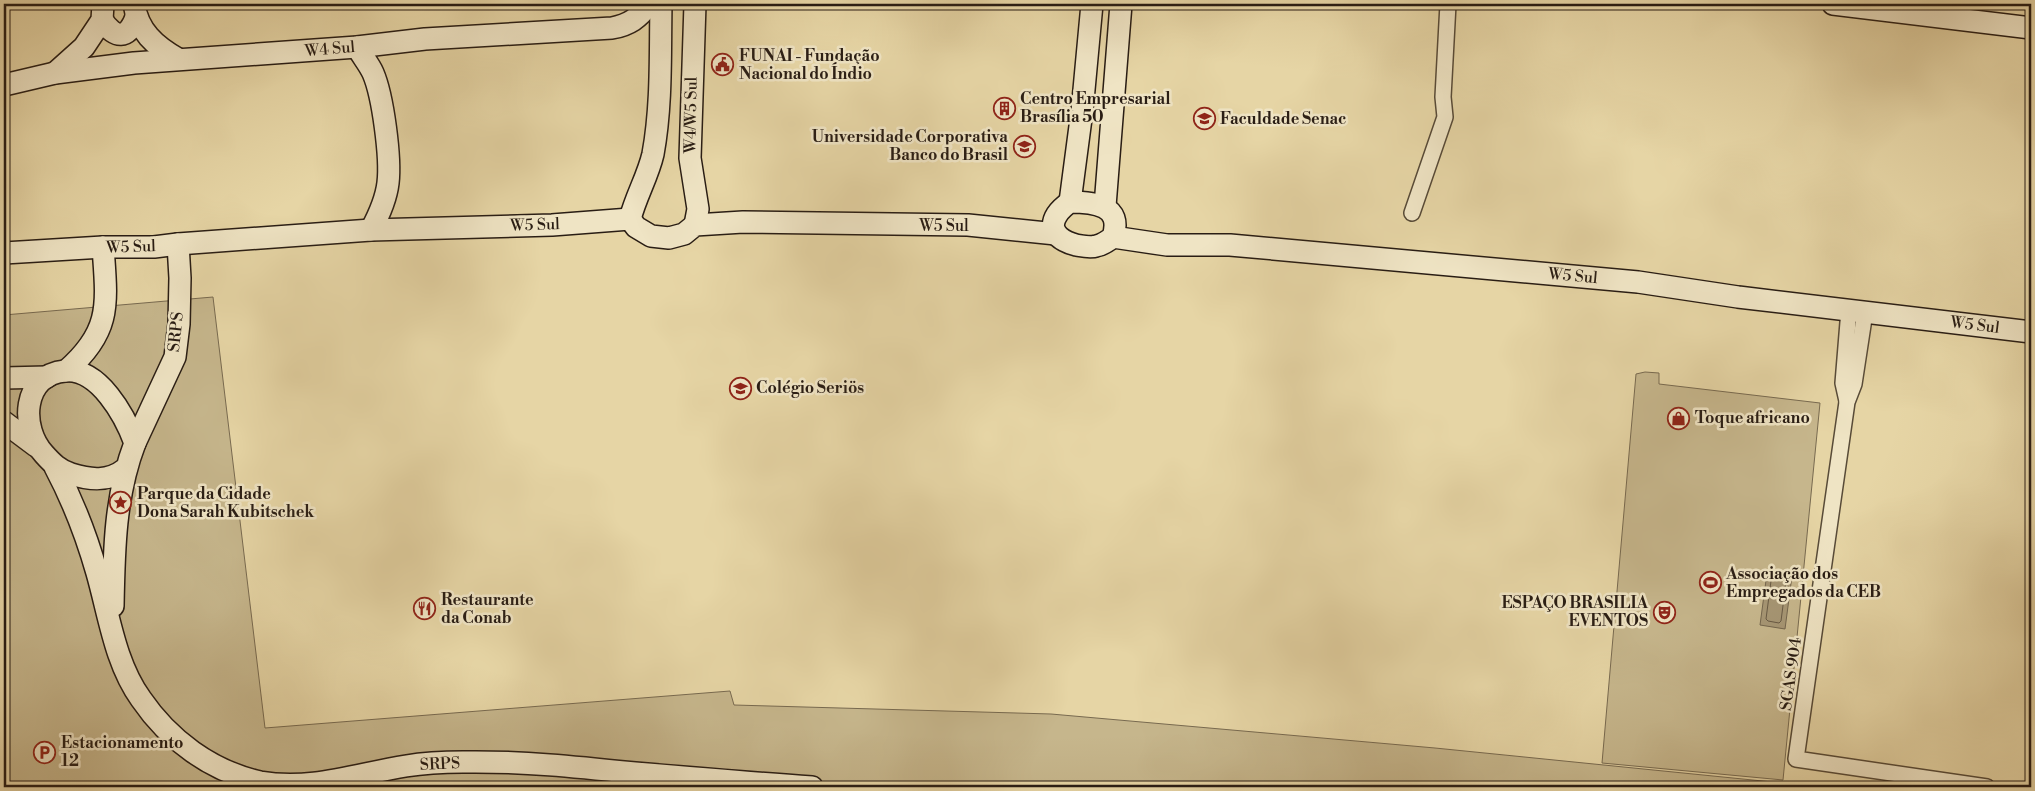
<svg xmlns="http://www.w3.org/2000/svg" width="2035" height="791" viewBox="0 0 2035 791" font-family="'Libre Bodoni',serif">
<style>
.green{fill:#c6b68c;stroke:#786a50}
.water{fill:#a69674;stroke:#74664e}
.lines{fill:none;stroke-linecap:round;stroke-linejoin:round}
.shore{stroke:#685a44;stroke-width:1}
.minor-casing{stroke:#584b38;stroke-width:18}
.secondary-casing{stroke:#291d14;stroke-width:24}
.minor{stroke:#efe4c4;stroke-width:15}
.secondary{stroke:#efe4c4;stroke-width:21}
.labels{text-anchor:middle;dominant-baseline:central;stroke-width:5;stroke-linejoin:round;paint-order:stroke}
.street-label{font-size:16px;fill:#291d14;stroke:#efe4c4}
.poi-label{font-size:16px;font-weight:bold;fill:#291d14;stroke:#efe4c4;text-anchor:start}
</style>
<rect width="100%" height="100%" fill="#e6d5a5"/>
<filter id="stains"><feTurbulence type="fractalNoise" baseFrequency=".004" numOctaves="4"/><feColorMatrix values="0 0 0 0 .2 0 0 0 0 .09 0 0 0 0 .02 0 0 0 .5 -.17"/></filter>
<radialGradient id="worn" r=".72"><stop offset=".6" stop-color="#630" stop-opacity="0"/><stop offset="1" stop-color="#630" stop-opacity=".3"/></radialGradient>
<!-- green -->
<g class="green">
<polygon points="213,297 265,728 730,691 734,705 1051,714 1435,748 1822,787 4,787 4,315"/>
<polygon points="1645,372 1659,373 1659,384 1820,403 1783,780 1602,763 1636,374"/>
</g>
<!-- water -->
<polygon class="water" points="1767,573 1792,576 1785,629 1760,625"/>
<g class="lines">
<!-- shore -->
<polygon class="shore" points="1773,579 1784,580 1786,582 1781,621 1779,623 1768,621 1766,619 1771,581"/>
<defs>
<g id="minor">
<polyline points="1412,213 1445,117 1443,97 1448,4"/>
<polyline points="1865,312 1854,384 1847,402 1796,759 1987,787"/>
<polyline points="1847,401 1843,383 1849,310"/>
</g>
<g id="secondary">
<path d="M134 4C138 31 155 46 178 59"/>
<polyline points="695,4 690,158 698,209 695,225"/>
<polyline points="1833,4 2031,28"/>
<path d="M102 20C115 39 128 40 136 17"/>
<path d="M357 47C362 56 369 64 373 73 383 96 391 158 388 183 386 200 379 215 371 230"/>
<polyline points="55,73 84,47 102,20 103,4"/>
<path d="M4 85 55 73 134 63 357 47 425 39 612 28C629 25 639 18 649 4"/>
<polyline points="1070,202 1082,111 1092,4"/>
<path d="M1070 202C1094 202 1123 205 1113 237 1108 241 1102 245 1096 246 1090 248 1082 246 1076 245 1047 237 1047 218 1070 202Z"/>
<polyline points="1105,206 1121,4"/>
<polyline points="630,219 636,227 651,236 669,238 684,234 695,225 743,222 968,225 1056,234"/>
<path d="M630 219C636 196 648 176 653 154 662 105 660 53 661 4"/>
<polyline points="1113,237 1167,245 1230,245 1638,282 1738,297 2031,332"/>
<polyline points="4,253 103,247 154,247 178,244 371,230 552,225 630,219"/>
<path d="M66 371C112 331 107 304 103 247"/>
<polyline points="4,378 47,377"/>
<polyline points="4,422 36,446"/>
<polyline points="135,443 175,357 179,324 180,278 178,244"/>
<path d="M55 467C74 503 86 534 97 573 109 615 115 663 141 699 169 740 211 771 260 782 311 791 356 774 406 766 424 763 445 762 463 762 521 761 578 767 635 773 694 778 753 783 812 787"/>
<path d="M113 606C114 550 115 495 135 443 125 416 99 368 65 371 22 375 20 428 44 454 52 463 59 470 71 474 90 480 109 482 125 469"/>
</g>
</defs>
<!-- minor casing -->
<use href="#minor" class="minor-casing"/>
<!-- secondary casing -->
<use href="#secondary" class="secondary-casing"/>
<!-- minor -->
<use href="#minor" class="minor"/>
<!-- secondary -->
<use href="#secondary" class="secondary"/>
</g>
<!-- icons -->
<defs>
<symbol id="civic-ring" viewBox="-11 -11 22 22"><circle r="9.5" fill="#efe4c4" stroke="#8f2418" stroke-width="1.5"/><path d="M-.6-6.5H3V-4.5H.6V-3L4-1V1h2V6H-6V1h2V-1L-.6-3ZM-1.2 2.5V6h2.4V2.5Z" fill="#8f2418"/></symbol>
<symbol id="building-ring" viewBox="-11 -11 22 22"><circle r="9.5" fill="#efe4c4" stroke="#8f2418" stroke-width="1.5"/><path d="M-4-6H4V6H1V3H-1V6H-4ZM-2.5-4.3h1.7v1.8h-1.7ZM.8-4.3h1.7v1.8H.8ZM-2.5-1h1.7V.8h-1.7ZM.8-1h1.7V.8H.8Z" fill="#8f2418"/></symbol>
<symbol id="university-ring" viewBox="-11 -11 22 22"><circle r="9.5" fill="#efe4c4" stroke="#8f2418" stroke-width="1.5"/><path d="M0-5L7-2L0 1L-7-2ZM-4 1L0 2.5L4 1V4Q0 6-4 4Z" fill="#8f2418"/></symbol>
<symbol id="school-ring" viewBox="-11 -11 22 22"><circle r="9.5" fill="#efe4c4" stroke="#8f2418" stroke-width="1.5"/><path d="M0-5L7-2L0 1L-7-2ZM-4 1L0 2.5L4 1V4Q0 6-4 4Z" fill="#8f2418"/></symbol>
<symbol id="shop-ring" viewBox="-11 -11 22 22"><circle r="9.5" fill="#efe4c4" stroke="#8f2418" stroke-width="1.5"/><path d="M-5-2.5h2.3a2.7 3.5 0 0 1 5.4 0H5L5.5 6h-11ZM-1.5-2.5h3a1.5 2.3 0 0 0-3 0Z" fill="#8f2418"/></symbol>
<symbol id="sight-ring" viewBox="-11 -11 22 22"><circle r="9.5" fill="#efe4c4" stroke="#8f2418" stroke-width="1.5"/><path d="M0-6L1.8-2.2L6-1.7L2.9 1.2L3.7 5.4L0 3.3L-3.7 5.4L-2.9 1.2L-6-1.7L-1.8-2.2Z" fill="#8f2418"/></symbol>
<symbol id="stadium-ring" viewBox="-11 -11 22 22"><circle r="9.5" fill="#efe4c4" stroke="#8f2418" stroke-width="1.5"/><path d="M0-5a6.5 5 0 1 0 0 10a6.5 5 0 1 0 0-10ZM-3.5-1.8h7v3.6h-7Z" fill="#8f2418"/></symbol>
<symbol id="restaurant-ring" viewBox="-11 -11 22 22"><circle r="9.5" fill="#efe4c4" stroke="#8f2418" stroke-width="1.5"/><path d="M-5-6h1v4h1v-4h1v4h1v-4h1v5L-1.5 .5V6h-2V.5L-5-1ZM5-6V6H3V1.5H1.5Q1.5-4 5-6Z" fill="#8f2418"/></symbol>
<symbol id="theatre-ring" viewBox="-11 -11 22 22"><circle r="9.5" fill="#efe4c4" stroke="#8f2418" stroke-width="1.5"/><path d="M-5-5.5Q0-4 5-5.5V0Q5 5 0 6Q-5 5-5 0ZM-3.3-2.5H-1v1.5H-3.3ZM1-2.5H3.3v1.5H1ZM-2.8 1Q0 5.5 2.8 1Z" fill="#8f2418"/></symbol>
<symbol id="parking-ring" viewBox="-11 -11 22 22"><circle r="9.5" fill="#efe4c4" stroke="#8f2418" stroke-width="1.5"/><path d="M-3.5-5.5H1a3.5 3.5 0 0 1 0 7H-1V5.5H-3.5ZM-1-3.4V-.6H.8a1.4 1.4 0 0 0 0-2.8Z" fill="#8f2418"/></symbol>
</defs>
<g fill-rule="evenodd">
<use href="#civic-ring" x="710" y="52" width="25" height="25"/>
<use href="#building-ring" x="992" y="96" width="25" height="25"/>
<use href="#university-ring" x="1192" y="106" width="25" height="25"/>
<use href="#university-ring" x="1012" y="134" width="25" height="25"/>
<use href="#school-ring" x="728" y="376" width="25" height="25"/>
<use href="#shop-ring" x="1666" y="406" width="25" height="25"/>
<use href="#sight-ring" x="108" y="490" width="25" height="25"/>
<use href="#stadium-ring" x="1698" y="570" width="25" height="25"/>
<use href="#restaurant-ring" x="412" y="596" width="25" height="25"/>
<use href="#theatre-ring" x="1652" y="600" width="25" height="25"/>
<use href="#parking-ring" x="32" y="740" width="25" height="25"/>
</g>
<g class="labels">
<!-- street labels -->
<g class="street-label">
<text transform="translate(330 49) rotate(-5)">W4 Sul</text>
<text transform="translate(691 115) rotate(-89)">W4/W5 Sul</text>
<text transform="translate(535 225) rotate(-2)">W5 Sul</text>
<text x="944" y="226">W5 Sul</text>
<text transform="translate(131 247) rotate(-2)">W5 Sul</text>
<text transform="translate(1573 276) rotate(5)">W5 Sul</text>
<text transform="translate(1975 325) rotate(7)">W5 Sul</text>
<text transform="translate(176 332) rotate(-84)">SRPS</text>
<text transform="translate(1791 674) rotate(-82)">SGAS 904</text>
<text transform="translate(440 764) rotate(-3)">SRPS</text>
</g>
<!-- poi labels -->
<g class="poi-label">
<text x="739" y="56">FUNAI - Fundação<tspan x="739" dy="18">Nacional do Índio</tspan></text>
<text x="1020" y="99">Centro Empresarial<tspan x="1020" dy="18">Brasília 50</tspan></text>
<text x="1220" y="119">Faculdade Senac</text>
<text x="1008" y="137" text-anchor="end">Universidade Corporativa<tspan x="1008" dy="18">Banco do Brasil</tspan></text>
<text x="756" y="388">Colégio Seriös</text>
<text x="1695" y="418">Toque africano</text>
<text x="137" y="494">Parque da Cidade<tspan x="137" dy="18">Dona Sarah Kubitschek</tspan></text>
<text x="1726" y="574">Associação dos<tspan x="1726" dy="18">Empregados da CEB</tspan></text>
<text x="441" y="600">Restaurante<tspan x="441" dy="18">da Conab</tspan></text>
<text x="1648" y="603" text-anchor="end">ESPAÇO BRASILIA<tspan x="1648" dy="18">EVENTOS</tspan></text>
<text x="61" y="743">Estacionamento<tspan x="61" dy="18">12</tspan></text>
</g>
</g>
<!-- margin -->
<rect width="2035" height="791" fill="none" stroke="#e6d5a5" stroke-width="20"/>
<rect x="5" y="5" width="2025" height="781" fill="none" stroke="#291d14" stroke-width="2.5"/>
<rect x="10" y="10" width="2015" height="771" fill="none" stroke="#291d14"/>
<rect width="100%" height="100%" filter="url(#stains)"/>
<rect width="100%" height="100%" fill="url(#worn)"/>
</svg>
